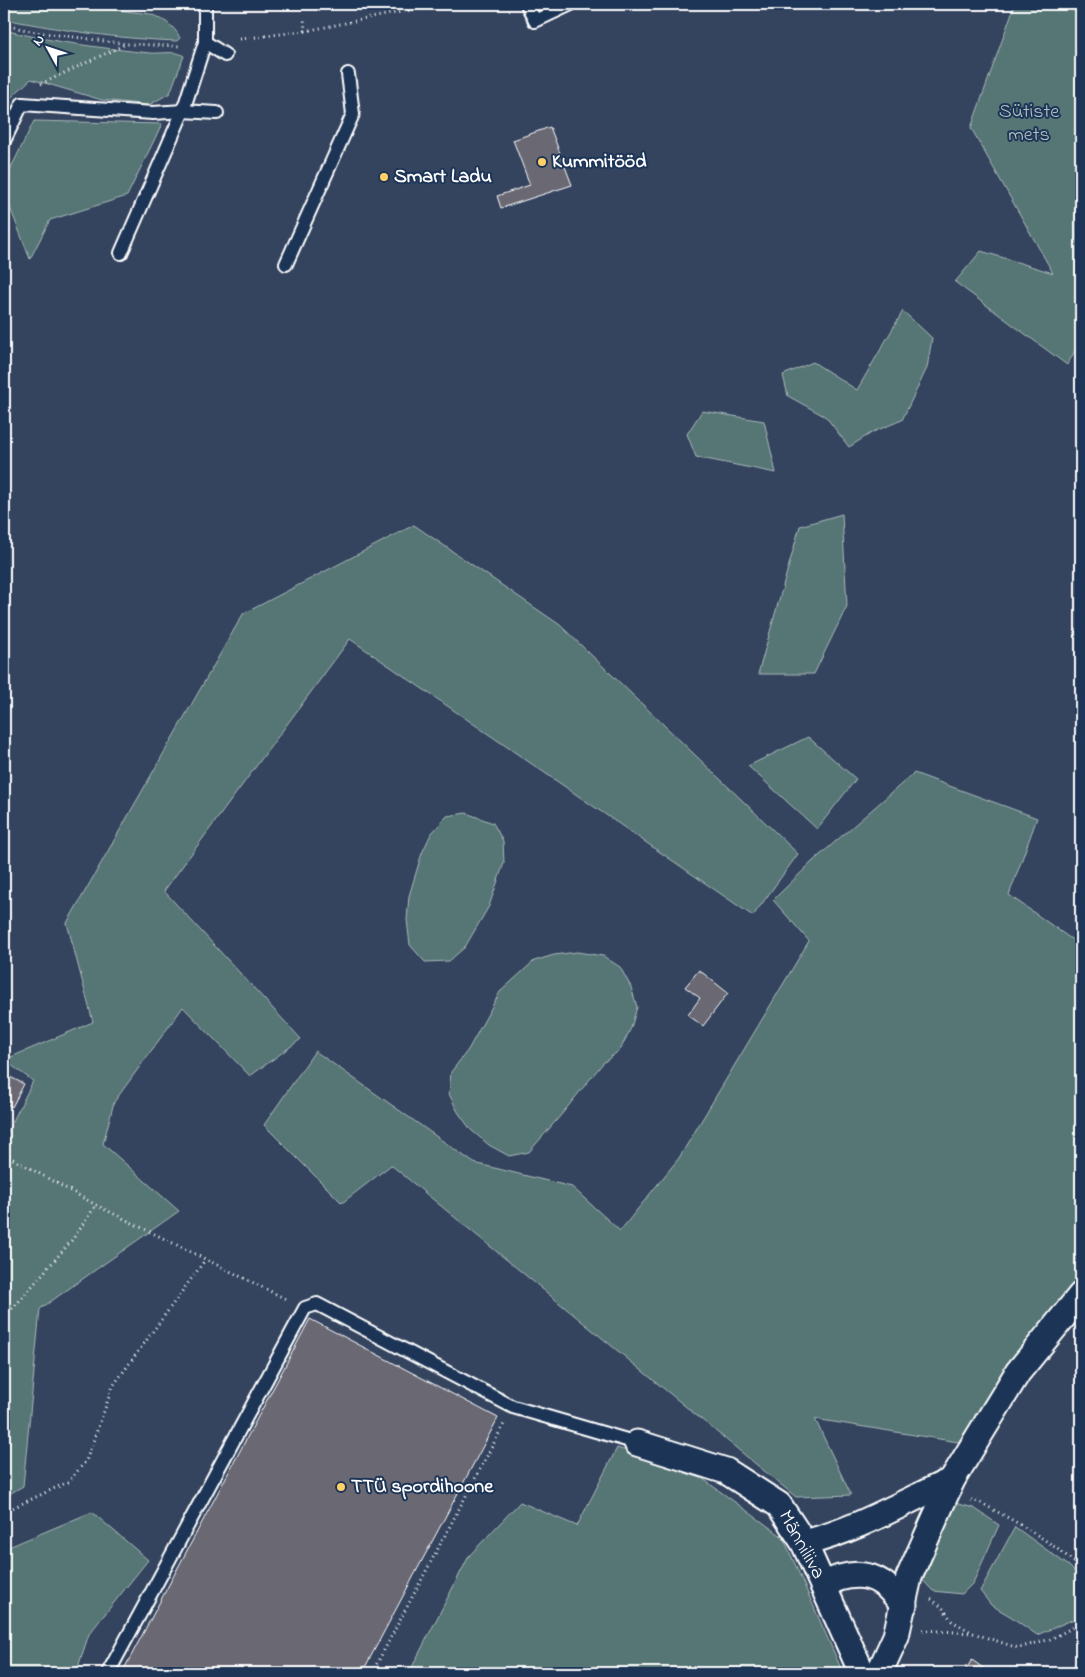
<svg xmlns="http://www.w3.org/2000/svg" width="1085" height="1677" viewBox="0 0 1085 1677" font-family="'Indie Flower',sans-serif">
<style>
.green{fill:#567574;stroke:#aababa}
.building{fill:#696773;stroke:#fff}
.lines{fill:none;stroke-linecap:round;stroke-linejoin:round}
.lane-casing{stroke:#fff;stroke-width:16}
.street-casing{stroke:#fff;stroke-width:29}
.path{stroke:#fff;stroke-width:3;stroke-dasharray:1 4;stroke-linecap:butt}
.lane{stroke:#1d3557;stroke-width:12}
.street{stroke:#1d3557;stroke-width:25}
.poi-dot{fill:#ffd166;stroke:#1d3557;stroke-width:2}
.labels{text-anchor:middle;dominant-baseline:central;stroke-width:4;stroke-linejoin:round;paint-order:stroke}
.park-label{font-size:20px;fill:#b3c1c0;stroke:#1d3557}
.poi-label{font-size:20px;font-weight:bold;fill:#fff;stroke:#1d3557;text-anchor:start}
.street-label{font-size:20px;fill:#fff;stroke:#1d3557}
</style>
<rect width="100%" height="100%" fill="#34445f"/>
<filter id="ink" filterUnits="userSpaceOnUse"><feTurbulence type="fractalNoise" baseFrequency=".02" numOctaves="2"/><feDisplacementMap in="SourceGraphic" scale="10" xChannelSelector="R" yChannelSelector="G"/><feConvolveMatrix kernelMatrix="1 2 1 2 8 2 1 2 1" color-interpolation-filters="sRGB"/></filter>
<g filter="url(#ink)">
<!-- green -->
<g class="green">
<path d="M4 4H70L150 14C163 19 174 25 180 38L177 41C118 39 61 30 4 19Z"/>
<polygon points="1015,4 1081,4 1081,340 1067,365 955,282 981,251 1053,273 971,128"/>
<path d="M4 30C52 42 101 48 150 53 161 54 176 50 184 56L170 93 149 105 102 100 31 79 4 104Z"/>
<polygon points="34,121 162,124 127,196 50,220 30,259 4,192 4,182"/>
<polygon points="903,311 932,338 927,368 902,420 873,432 849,447 826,417 788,396 783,375 813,362 857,390"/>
<polygon points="702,411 764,421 776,473 696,457 687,434"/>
<polygon points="842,514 847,606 814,674 758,674 800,526"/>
<polygon points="414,525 560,625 798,854 753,916 350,639 164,891 301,1039 250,1076 183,1007 114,1102 103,1144 179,1211 40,1309 23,1486 4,1497 4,1139 33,1081 4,1060 93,1022 67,923 243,614"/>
<polygon points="808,737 856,779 817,829 748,766"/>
<polygon points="914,773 1037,818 1009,895 1081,946 1081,1272 958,1442 815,1419 851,1495 796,1497 391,1165 342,1203 264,1125 315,1051 474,1163 572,1187 620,1231 679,1158 809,941 773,900 812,862"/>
<polygon points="466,813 493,823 503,841 504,863 489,906 465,947 449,961 425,962 410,945 407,920 409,896 422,853 431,834 447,816"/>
<polygon points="577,952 603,956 620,967 631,987 637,1007 631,1028 620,1050 603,1063 561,1115 529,1152 509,1156 489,1145 471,1130 458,1112 449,1094 451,1072 468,1050 500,992 534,961 554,955"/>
<polygon points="617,1448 692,1471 783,1537 843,1673 409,1673 469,1556 520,1502 577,1526"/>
<polygon points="947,1501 974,1508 999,1525 973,1583 962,1594 933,1591 914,1571"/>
<polygon points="92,1512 148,1560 89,1634 76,1673 4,1673 4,1549"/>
<polygon points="1015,1527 1069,1566 1081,1578 1081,1616 1037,1635 1010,1616 991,1605 980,1591"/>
</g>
<!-- building -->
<g class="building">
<polygon points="550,127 572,185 501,208 497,196 530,185 513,140"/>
<polygon points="699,970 728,993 703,1026 688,1015 700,998 685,987"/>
<polygon points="4,1074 24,1084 12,1107 4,1102"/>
<polygon points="310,1319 498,1418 362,1673 122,1673"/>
<polygon points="972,1660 990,1673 963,1673"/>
</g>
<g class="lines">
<defs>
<g id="lane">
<polyline points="205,4 205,42 225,55"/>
<polyline points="527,4 535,21 571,4"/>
<polyline points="4,141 22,104 153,113 183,111 217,113"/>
<polyline points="121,253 183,111 205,42"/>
<polyline points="286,264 353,114 348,74"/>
<polyline points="108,1673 305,1308 317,1304 513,1407 637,1443"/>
</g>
<g id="street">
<polyline points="637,1443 726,1471 779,1505 804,1543 862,1673"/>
<path d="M804 1543C855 1531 904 1502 952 1480"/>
<path d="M823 1585C842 1575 863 1570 882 1583 890 1588 897 1598 904 1605"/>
<polyline points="879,1673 896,1636 909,1577 952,1480 1018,1372 1081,1295"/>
</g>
</defs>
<!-- lane casing -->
<use href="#lane" class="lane-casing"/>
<!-- street casing -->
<use href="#street" class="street-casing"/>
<!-- path -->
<g class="path">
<polyline points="4,25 36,32 127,44 181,46"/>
<polyline points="305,31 442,4"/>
<polyline points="240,39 305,31 304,18"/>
<polyline points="41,84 126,44"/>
<polyline points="4,1154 96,1205 286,1299"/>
<polyline points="4,1315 14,1307 72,1240 96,1205"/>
<path d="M971 1500 979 1502C1015 1521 1051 1541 1081 1568"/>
<polyline points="4,1512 68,1482 86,1461 113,1386 205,1260"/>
<polyline points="931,1599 942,1607 952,1621 973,1633 1018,1648 1051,1639 1081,1623"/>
<polyline points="923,1630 972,1633"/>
<polyline points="372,1673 504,1424"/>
<polyline points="1069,1673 1081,1657"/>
</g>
<!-- lane -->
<use href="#lane" class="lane"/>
<!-- street -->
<use href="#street" class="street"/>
</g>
</g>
<!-- markers -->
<g class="poi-dot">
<circle cx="542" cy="162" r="5"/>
<circle cx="384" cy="177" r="5"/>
<circle cx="341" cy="1487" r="5"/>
</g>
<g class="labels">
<!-- park labels -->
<g class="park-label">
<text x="1029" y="112">Sütiste<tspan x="1029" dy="23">mets</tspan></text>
</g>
<!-- poi labels -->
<g class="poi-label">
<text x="552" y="162">Kummitööd</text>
<text x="394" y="177">Smart Ladu</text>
<text x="351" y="1487">TTÜ spordihoone</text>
</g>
<!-- street labels -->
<g class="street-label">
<text transform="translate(801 1545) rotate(61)">Männiliiva</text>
</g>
</g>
<!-- margin -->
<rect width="1085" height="1677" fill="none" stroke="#1d3557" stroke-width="20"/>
<rect x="10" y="10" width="1065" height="1657" fill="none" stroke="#fff" stroke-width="2" filter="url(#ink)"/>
<!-- north arrow -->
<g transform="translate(48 48) rotate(310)" stroke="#1d3557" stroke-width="4" paint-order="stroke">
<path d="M0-4L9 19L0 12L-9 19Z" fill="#ffffff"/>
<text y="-8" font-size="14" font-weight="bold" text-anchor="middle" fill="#ffffff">N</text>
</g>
</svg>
